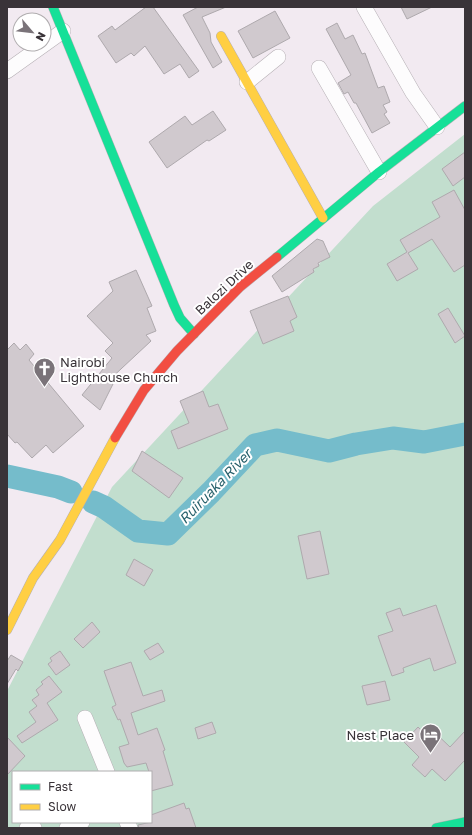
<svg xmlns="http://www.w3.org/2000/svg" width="472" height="835" viewBox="0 0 472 835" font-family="'Golos Text',sans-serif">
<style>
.green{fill:#c2dece;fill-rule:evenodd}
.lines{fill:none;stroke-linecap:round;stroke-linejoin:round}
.river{stroke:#75bccb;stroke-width:23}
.building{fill:#d0c9ce;stroke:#aea9ad}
.street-casing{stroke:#b6b0b5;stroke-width:16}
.fast-casing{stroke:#b6b0b5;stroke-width:10}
.slow-casing{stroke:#b6b0b5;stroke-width:10}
.jam-casing{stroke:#b6b0b5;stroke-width:10}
.street{stroke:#fdfcfd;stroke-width:15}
.fast{stroke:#16e098;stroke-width:9}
.slow{stroke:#ffcf43;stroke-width:9}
.jam{stroke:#f24e42;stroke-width:9}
.labels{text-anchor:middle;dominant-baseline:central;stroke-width:4;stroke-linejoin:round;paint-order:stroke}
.street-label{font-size:13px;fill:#393338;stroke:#fff}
.poi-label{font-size:13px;fill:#393338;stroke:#fff;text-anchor:start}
.water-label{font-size:14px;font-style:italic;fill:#28616c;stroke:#fff}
</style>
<rect width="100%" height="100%" fill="#f2eaf1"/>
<!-- green -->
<path class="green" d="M465 134V828H7V691L112 487 373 206ZM13 772H151V822H13Z"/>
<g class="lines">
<!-- river -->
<g class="river">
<polyline points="7,476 58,487 71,492"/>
<polyline points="93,502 104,507 138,531 168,534 211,492 255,445 277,440 329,451 356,444 393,438 424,442 465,434"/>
</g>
</g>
<!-- building -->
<g class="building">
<polygon points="146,7 153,7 199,71 189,78 180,64 164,74 145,46 134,56 131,53 116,63 98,36 112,26 115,30"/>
<polygon points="198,7 226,7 202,17 210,33 211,42 222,62 213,68 183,15"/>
<polygon points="401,7 432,7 407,19"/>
<polygon points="275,11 290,38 253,58 238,31"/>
<polygon points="337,23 345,39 353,35 362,54 365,53 378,88 384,86 390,102 383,105 387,112 384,114 390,123 372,133 356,103 354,103 348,92 344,94 338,83 351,75 326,29"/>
<polygon points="213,111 226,130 209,141 207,140 167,168 149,142 185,116 192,125"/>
<polygon points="465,152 465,177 453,186 442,169"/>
<polygon points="454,190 465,210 465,265 454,272 432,239 408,253 418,269 397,281 387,264 407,252 400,240 440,217 432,202"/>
<polygon points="317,239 323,241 330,257 318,263 319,266 313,269 314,272 282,292 272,276"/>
<polygon points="136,270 152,306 147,308 156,331 146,335 151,341 107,382 113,384 100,410 82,395 112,358 105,351 113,343 87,316 113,291 109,282"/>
<polygon points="288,296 297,317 290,321 294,331 263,344 250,311"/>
<polygon points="448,308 465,336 455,343 438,314"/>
<polygon points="14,343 20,350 26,344 34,354 29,360 84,426 53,453 46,445 32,458 17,442 15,443 7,434 7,350"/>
<polygon points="203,391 209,407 218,404 228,429 178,449 171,431 189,423 180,401"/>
<polygon points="142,451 183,478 169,498 132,471"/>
<polygon points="320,531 329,574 307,579 298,536"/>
<polygon points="134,559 153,570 144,586 126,575"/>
<polygon points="436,605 456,663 434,671 430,658 403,668 404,672 392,676 378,636 393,631 386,613 400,608 403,616"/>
<polygon points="92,622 100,632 83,648 74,639"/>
<polygon points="158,643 164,652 150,660 144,651"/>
<polygon points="60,651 70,665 56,675 48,664 52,661 50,658"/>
<polygon points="11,655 23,662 18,671 16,669 7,684 7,661"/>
<polygon points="131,662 143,696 162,690 165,701 131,713 138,735 157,728 165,750 163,751 173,785 151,791 151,772 149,772 146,763 127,767 124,763 119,747 129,744 120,719 118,720 112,707 116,705 104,671"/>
<polygon points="49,676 62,692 47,703 58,720 22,743 17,736 36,722 29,712 37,706 32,700 39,695 36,690 43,684 41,682"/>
<polygon points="385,681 390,700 367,705 362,686"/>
<polygon points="212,722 216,733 198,739 195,728"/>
<polygon points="418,727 423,732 429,727 450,747 465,731 465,760 445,781 432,769 425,777 412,765 419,757 404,742"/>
<polygon points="7,737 25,756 7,775"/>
<polygon points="184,803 186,809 189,808 196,828 139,828 138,825 151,822 151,815"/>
</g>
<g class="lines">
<defs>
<g id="street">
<polyline points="364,7 413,93 437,127"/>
<polyline points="319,68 379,172"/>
<polyline points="7,71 63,31"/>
<polyline points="247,82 278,57"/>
<polyline points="85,718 107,772"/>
<polyline points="127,822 130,828"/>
<polyline points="27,828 29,826 34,828"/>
<polyline points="67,828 82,822"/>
</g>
<g id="fast">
<polyline points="53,7 174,305 180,318 194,334"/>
<polyline points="277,257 379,172 465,106"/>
<polyline points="436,828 465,822"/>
</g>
<g id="slow">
<polyline points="221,36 323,218"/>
<polyline points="7,630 33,578 60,540 115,438"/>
</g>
<polyline id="jam" points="115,438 144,390 177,351 240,287 277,257"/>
</defs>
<!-- street casing -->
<use href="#street" class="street-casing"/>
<!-- fast casing -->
<use href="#fast" class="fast-casing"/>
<!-- slow casing -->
<use href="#slow" class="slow-casing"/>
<!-- jam casing -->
<use href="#jam" class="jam-casing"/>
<!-- street -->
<use href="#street" class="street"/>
<!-- fast -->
<use href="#fast" class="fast"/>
<!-- slow -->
<use href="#slow" class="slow"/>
<!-- jam -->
<use href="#jam" class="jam"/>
</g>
<!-- icons -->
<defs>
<symbol id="church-pin" viewBox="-11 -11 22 30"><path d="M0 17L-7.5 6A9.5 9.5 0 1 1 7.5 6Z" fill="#7a7379" stroke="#fff"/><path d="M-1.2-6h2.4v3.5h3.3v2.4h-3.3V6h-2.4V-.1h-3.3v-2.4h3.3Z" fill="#fff"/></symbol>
<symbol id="hotel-pin" viewBox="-11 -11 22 30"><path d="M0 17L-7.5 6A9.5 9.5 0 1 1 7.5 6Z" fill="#7a7379" stroke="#fff"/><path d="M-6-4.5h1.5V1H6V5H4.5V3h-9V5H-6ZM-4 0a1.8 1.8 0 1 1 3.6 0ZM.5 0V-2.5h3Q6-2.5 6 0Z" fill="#fff"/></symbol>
</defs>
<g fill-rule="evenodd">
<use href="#church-pin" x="32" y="356" width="25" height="34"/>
<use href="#hotel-pin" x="418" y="722" width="25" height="34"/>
</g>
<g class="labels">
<!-- street labels -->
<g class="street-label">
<text transform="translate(224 287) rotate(-43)">Balozi Drive</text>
</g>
<!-- poi labels -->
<g class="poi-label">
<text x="60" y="362">Nairobi<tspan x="60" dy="15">Lighthouse Church</tspan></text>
<text x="414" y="735" text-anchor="end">Nest Place</text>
</g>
<!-- water labels -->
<g class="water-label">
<text transform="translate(215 486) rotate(-46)">Ruiruaka River</text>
</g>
</g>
<!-- border -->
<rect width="472" height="835" fill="none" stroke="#393338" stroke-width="16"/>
<!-- legend -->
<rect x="12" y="771" width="140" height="52" fill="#ffffff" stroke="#b0adaf"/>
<rect x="20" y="784" width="20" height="6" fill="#16e098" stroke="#b0adaf"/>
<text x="48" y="791" font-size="12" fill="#393338">Fast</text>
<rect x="20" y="804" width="20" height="6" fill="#ffcf43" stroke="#b0adaf"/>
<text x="48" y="811" font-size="12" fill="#393338">Slow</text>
<!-- north arrow -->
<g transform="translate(32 32) rotate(118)"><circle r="19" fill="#ffffff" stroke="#b0adaf"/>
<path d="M0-3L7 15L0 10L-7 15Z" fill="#7a7379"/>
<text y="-6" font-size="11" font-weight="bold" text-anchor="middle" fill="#393338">N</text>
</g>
</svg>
